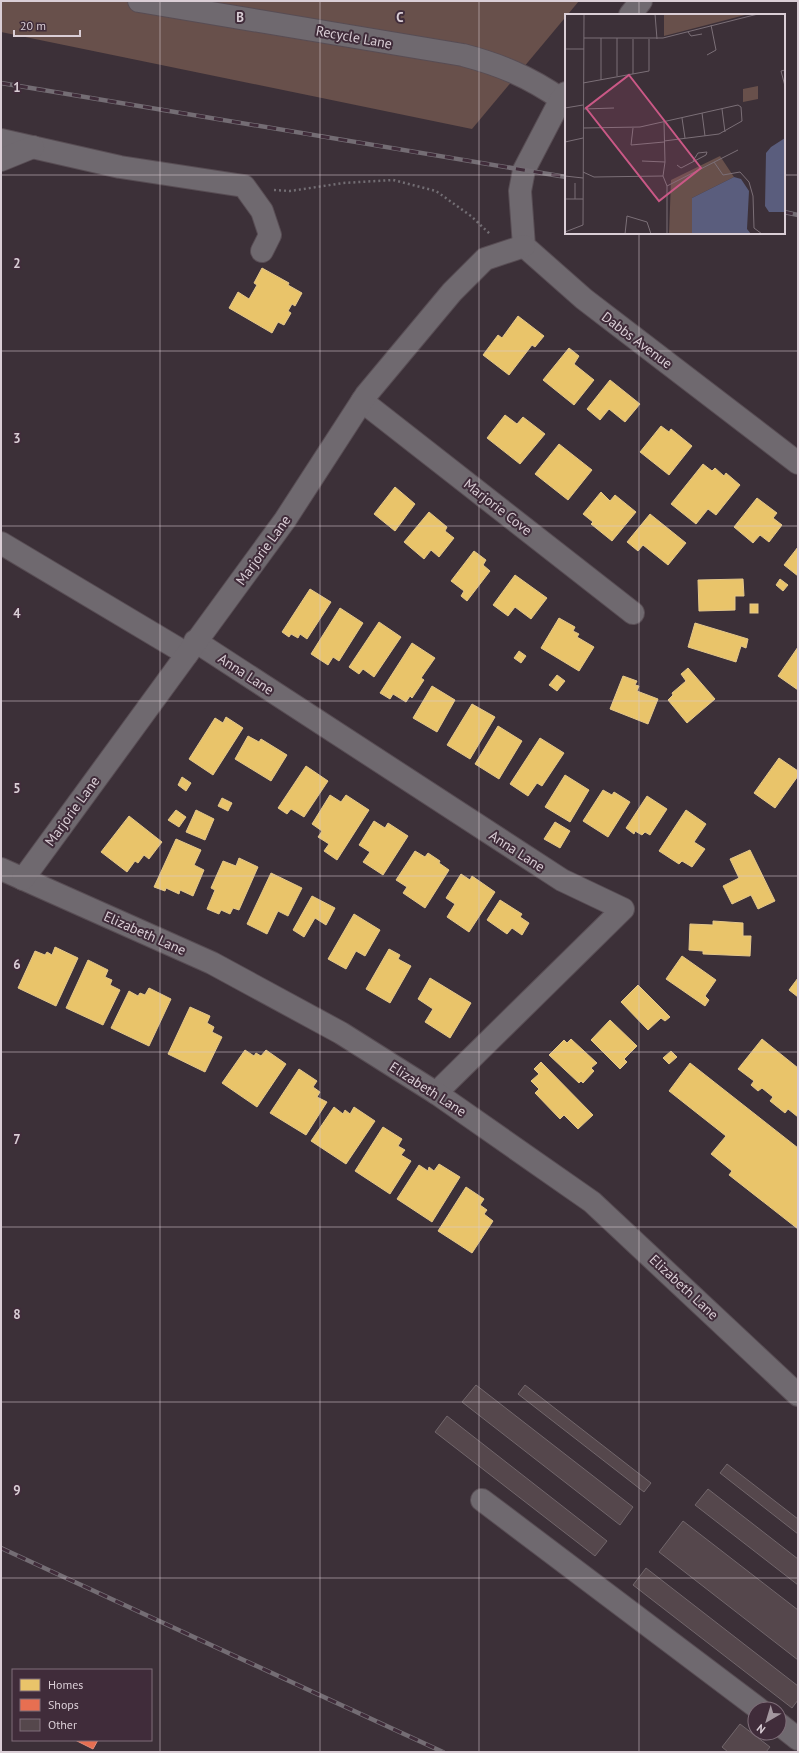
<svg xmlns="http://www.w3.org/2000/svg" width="799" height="1753" viewBox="0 0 799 1753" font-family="'PT Sans',sans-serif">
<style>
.green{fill:#68504b}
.homes{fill:#e9c46a;stroke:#e4c78a}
.shops{fill:#e76f51;stroke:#e38c79}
.building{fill:#55474c;stroke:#71666b}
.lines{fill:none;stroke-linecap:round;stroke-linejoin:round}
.minor-casing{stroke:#584d54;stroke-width:24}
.path{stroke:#726d73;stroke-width:2.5;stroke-dasharray:2 3;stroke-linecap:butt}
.minor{stroke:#6f696f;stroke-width:22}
.rail-casing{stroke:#746d74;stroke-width:4.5}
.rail{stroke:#402c3a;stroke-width:3;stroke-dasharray:9;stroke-linecap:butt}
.grid{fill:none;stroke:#daced6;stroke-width:1;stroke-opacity:0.55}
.labels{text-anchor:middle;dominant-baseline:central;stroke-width:4;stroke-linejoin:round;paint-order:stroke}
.street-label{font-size:14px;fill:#daced6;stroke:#402c3a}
.inset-road{fill:none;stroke:#7b6f77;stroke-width:1}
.view{fill:#ca5886;fill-opacity:0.15;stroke:#ca5886;stroke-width:2}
.inset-edge{fill:none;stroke:#daced6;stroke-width:2}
.grid-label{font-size:13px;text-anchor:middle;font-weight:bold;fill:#daced6;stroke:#402c3a;stroke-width:4;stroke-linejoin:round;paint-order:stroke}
</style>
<rect width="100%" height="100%" fill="#3c3038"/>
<!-- green -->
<polygon class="green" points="1,1 579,1 472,129 1,32"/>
<!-- homes -->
<g class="homes">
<polygon points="262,268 289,283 288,285 302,293 295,306 292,304 288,311 291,313 284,325 278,322 272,333 229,308 238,292 249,299 257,285 254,283"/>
<polygon points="518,316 544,336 535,347 532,345 509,375 483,355 498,335 502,338"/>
<polygon points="569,348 579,356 574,364 594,380 574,405 543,380"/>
<polygon points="610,380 640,404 625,422 609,409 600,420 587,409"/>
<polygon points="505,415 517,424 523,417 545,434 520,464 487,438"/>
<polygon points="661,426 669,432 671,429 692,446 669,475 640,452"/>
<polygon points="559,444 592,470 568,500 535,474"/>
<polygon points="703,464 712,471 715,468 724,476 726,473 740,485 716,515 708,509 696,524 671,504"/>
<polygon points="395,487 415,504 395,531 374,514"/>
<polygon points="601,492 610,501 615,495 636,512 612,541 591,524 593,522 583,514"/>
<polygon points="757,498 777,513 773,518 782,525 769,542 760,535 753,543 734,527"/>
<polygon points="429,512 447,527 445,531 454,538 439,557 431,550 424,559 404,542"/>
<polygon points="650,514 686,543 668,565 643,545 638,551 627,542"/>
<polygon points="798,547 798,576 784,565"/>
<polygon points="474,551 486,560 483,565 490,571 467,601 461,596 464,591 451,581"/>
<polygon points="515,575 547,598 531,619 515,607 508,616 493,605"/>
<polygon points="743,579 744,596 735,596 735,610 699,611 698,580"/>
<polygon points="780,579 788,585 783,591 776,585"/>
<polygon points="310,589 331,602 307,639 300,634 298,638 291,634 289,637 282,632"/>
<rect x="750" y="604" width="8" height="9"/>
<polygon points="340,608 363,623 339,661 333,657 328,665 311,654"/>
<polygon points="559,618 575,627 573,631 579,634 577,637 594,647 579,671 541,648"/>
<polygon points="379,622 401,637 374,677 363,669 359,674 349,667"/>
<polygon points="695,623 748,639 746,648 741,646 736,662 688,647"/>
<polygon points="412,643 435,658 421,678 424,680 412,698 410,696 406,702 393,694 390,699 380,693"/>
<polygon points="798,647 798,690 778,676"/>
<polygon points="519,651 526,656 521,663 514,658"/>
<polygon points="688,668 715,699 687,723 668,700 673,695 672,693 686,681 681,674"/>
<polygon points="557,675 565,681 557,691 549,685"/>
<polygon points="623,676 637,681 635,685 639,686 637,691 658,699 648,724 610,709"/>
<polygon points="432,686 455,700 437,732 413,718"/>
<polygon points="472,704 495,717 470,759 447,745"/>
<polygon points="226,717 243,728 213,775 189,759 215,718 223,723"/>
<polygon points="498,726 522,741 499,779 475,764"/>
<polygon points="248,736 259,742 261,739 287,755 271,781 235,759"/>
<polygon points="540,738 564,753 542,786 537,783 528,796 510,784"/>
<polygon points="779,758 798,771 798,776 775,808 754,793"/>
<polygon points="306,766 328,781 304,817 291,809 287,814 278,808"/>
<polygon points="565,775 589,790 570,822 545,807"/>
<polygon points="182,777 191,783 186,791 178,785"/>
<polygon points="603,790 612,795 614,792 630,802 608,837 583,821"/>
<polygon points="330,795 341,802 346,795 369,810 337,860 324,851 329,844 318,837 322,831 312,824"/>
<polygon points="647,796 667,809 650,835 645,832 642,835 635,831 634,834 626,828"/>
<polygon points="222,798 232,803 228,811 218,806"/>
<polygon points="176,810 186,817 179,827 168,820"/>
<polygon points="196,810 214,819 205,840 186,832"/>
<polygon points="686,810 706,824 694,842 705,849 692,867 682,861 679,864 659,851"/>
<polygon points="129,816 162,842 149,859 144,855 138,863 135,861 127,872 101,852"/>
<polygon points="374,821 385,828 388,823 408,836 383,875 363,862 370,852 359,845"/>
<polygon points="555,822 570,831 560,848 544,839"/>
<polygon points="176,839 201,850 194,865 204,870 193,896 180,890 179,894 166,888 165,891 154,887"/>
<polygon points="750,850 775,901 758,909 751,895 732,904 723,886 739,878 730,859"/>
<polygon points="415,851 425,857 428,853 440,861 439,863 449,870 425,908 403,893 407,887 396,880"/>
<polygon points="239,858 258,867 239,910 233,908 230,914 221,910 219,914 207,909 215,890 211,888 223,861 236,866"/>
<polygon points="271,873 302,888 288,916 278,911 267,934 247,924"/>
<polygon points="461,874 470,880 472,876 495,892 469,932 447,917 455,904 446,898"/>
<polygon points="312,896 335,908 326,925 315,918 304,937 293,930"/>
<polygon points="500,900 522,914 520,917 529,923 522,935 512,928 507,934 487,920"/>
<polygon points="354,914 380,930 365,956 356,951 346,969 328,959"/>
<polygon points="713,921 743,923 743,936 751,936 750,956 703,954 703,951 689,950 690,924 713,925"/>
<polygon points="55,947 78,958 56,1006 18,988 35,951 45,955 47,952 52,955"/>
<polygon points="389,949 400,955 398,959 411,966 390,1003 366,989"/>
<polygon points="682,956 716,980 705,996 709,1000 705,1006 666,979"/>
<polygon points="88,960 108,970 105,977 112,980 110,985 120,990 103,1025 66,1008"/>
<polygon points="430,978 471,1003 450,1038 425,1022 433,1009 418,999"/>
<polygon points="798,978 798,997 789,990"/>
<polygon points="638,985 670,1017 665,1021 661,1018 648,1030 621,1002"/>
<polygon points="149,988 171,999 149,1046 111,1028 129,991 138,996 140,993 145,995"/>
<polygon points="190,1007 210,1016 207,1023 214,1027 212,1032 222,1037 205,1072 168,1054"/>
<polygon points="610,1020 637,1046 624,1059 627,1062 620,1069 591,1040"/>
<polygon points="571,1039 597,1063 591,1068 594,1071 583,1083 581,1081 579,1083 549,1055 564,1040 567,1043"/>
<polygon points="762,1039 798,1068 798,1117 788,1109 785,1113 770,1101 773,1097 762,1088 758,1091 751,1085 754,1081 738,1069"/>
<polygon points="245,1050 254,1056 256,1053 261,1056 266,1050 286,1064 257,1107 222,1083"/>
<polygon points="671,1051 677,1057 669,1064 663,1058"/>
<polygon points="541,1062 593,1115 578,1129 564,1115 560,1119 535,1093 539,1089 531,1081 539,1074 534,1069"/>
<polygon points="690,1063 798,1148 798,1229 729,1175 732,1171 711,1154 726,1136 669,1091"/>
<polygon points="299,1069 317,1081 313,1087 320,1092 317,1097 327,1102 306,1135 270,1113"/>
<polygon points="334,1107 343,1114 345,1110 350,1114 354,1107 375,1121 346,1164 311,1141"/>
<polygon points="383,1127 402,1139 398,1146 405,1150 401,1155 411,1161 390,1194 355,1171"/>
<polygon points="439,1164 460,1177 432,1222 397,1199 419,1165 428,1171 429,1167 434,1171"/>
<polygon points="466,1187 484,1199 480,1205 487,1210 484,1214 493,1221 472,1253 438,1231"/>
</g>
<!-- shops -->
<polygon class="shops" points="75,1740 98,1740 93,1749"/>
<!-- building -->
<g class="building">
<polygon points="476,1385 633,1507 620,1525 462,1402"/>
<polygon points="525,1385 651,1483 644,1492 518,1394"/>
<polygon points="447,1416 607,1541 595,1556 435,1432"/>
<polygon points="727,1464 798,1519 798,1534 720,1473"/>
<polygon points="708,1489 798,1559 798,1585 695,1505"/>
<polygon points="683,1521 798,1610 798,1660 659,1552"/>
<polygon points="646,1568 798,1686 798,1700 792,1708 633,1585"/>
<polygon points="740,1724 770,1747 766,1752 728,1752 722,1747"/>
</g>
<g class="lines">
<defs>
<g id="minor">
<path d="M139 1 463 55C501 65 529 77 561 99"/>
<polyline points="630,15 641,1"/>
<polyline points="566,93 561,99 524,170 520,191 524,246 584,299 798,463"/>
<polyline points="1,140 120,167 244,186 262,211 270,235 262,251"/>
<polyline points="1,160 33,147"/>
<polyline points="362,401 633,613"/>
<polyline points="1,543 187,654"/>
<polyline points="195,641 562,880 623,909 436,1093"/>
<polyline points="1,869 212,963 341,1033 436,1093 592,1202 798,1395"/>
<polyline points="23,879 285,520 366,395 452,292 485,259 524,246"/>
<polyline points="482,1500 759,1709"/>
<polyline points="779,1724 798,1739"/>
</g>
</defs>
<!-- minor casing -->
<use href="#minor" class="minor-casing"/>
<!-- path -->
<polyline class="path" points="274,190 290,191 343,183 393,180 436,191 471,216 491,235"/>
<!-- minor -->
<use href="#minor" class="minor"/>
<defs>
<g id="rail">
<polyline points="1,83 566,177"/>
<polyline points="784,212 798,215"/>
<polyline points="1,1548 443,1752"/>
</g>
</defs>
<!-- rail casing -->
<use href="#rail" class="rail-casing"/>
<!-- rail -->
<use href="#rail" class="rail"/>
</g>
<!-- grid -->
<path class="grid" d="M160 1V1752M320 1V1752M479 1V1752M639 1V15M1 175H566M784 175H798M639 233V1752M1 351H798M1 526H798M1 701H798M1 876H798M1 1052H798M1 1227H798M1 1402H798M1 1578H798"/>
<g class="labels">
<!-- street labels -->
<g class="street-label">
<text transform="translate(354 37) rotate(10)">Recycle Lane</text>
<text transform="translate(637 340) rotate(37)">Dabbs Avenue</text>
<text transform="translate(498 507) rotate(38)">Marjorie Cove</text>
<text transform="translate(263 550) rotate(-54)">Marjorie Lane</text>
<text transform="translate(246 674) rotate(33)">Anna Lane</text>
<text transform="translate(72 811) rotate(-54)">Marjorie Lane</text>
<text transform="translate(517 851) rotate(33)">Anna Lane</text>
<text transform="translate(145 933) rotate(24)">Elizabeth Lane</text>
<text transform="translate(428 1089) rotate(33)">Elizabeth Lane</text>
<text transform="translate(684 1287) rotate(43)">Elizabeth Lane</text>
</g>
</g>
<!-- overview -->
<g transform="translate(565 14)">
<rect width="220" height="220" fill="#3c3038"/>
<path d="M99 0H184L99 22ZM193 72V85L178 88V75ZM155 142 169 163 127 184V220H104L106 166Z" fill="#68504b"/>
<path d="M220 124V198H204L200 192 201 139 206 133ZM169 163 176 165 184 177 182 215 186 220H127V184Z" fill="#5a5d7d"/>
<path class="inset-road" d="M90 0 92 25M123 18 126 22 137 20M19 24H98L193 0M36 24V66M52 24V62M0 35H19M142 41 151 36 146 11M220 56 216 57 220 72M68 60V25M18 69 84 57V25M0 94 18 91M18 95 49 94M157 95 160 118M137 99 140 122M117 104 120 124M18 114 75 113 173 91 176 93 177 107 154 120 99 127M68 114 66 131 99 128M0 128 18 124M77 147 100 148M149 148 158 161 175 158 184 168 188 182 189 214 197 220M112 151 116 154 141 141 142 138 133 139 128 147M18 158 29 163 98 162 102 172V220M0 162 18 164M98 162 100 148 99 108M102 172 173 136M0 185H18M10 185V169M0 218 18 211 19 0M60 220 62 202 82 208 86 220"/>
<path class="view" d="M64 61 136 154 94 187 21 94Z"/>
<rect width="220" height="220" class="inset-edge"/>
</g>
<g class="grid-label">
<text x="240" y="22">B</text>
<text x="400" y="22">C</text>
<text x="17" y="92">1</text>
<text x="17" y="268">2</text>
<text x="17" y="443">3</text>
<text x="17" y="618">4</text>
<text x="17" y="793">5</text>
<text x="17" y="969">6</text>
<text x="17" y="1144">7</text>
<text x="17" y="1319">8</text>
<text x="17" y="1495">9</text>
</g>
<!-- border -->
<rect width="799" height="1753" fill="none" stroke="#daced6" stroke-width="4"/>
<!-- legend -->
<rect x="12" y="1669" width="140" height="72" fill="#402c3a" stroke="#7e6d78"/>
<rect x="20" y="1679" width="20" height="12" fill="#e9c46a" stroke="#7e6d78"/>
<text x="48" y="1689" font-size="12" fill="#daced6">Homes</text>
<rect x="20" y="1699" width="20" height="12" fill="#e76f51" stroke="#7e6d78"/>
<text x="48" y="1709" font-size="12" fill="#daced6">Shops</text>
<rect x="20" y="1719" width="20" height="12" fill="#55474c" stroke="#7e6d78"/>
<text x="48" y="1729" font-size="12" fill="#daced6">Other</text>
<!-- north arrow -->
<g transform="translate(767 1721) rotate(218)"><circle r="19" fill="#402c3a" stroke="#7e6d78"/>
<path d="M0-3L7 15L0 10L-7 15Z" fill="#a3979f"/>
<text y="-6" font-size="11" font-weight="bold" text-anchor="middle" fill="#daced6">N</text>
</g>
<!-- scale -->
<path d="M14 30v6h66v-6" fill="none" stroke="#daced6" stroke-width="2"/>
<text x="20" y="30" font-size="12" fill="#daced6" stroke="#402c3a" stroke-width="3" paint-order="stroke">20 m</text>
</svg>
